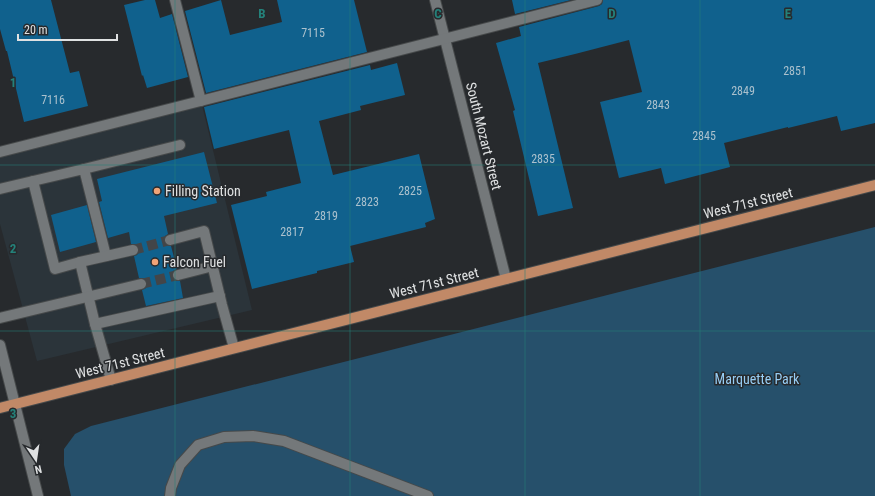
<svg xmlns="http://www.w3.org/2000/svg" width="875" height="496" viewBox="0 0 875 496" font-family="'Roboto Condensed',sans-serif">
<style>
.built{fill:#2b343a}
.green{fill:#26506b}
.building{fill:#10618d}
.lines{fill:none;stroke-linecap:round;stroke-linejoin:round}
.minor-tunnel{stroke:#434548;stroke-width:10;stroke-dasharray:10 5;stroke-linecap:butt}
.minor-casing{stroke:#46494a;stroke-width:12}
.major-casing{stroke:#46494a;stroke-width:12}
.minor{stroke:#74787a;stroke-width:10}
.major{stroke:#c18967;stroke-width:10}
.grid{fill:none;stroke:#24817a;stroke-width:1;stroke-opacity:0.55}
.poi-dot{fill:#efa377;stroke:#272a2d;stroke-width:1.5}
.labels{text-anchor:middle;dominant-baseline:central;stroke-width:3;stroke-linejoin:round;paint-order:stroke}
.number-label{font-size:12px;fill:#abc1cd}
.street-label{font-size:14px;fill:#dfe1e2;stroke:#272a2d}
.poi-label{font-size:14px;fill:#dfe1e2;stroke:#272a2d;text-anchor:start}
.park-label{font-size:14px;fill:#97cdf4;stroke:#272a2d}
.grid-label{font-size:13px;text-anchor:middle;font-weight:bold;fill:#24817a;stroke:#272a2d;stroke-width:3;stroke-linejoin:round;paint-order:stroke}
</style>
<rect width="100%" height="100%" fill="#272a2d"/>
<!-- built -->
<polygon class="built" points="201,101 252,310 37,361 0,224 0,152"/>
<!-- green -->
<polygon class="green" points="875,227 875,496 71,496 64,465 64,449 75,434 91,426"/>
<!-- building -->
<g class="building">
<polygon points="0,0 51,0 70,73 79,71 88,106 24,122 7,51 6,51 0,29"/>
<polygon points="145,0 155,0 160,18 172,14 188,77 147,88 143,75 142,76 124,5"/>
<polygon points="221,0 230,35 282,22 277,0 354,0 367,52 206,93 185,11"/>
<polygon points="512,0 571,0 515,14"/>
<polygon points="603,0 875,0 875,123 841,131 837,116 788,128 788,127 724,143 730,167 665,184 661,168 619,178 600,102 642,92 629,40 575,54 538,63 573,208 538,216 513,111 515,110 496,43 521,36 519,27 599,6 602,4"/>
<polygon points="397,63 405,95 360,106 361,110 319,121 333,175 419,154 435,219 425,223 426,227 350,246 354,262 317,271 317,273 252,289 231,205 267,196 266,192 301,183 289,130 214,149 204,107 370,65 371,70"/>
<polygon points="204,152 217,203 164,216 168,234 165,236 164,241 166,245 171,246 177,269 173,271 172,276 174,280 177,281 180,281 183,298 146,306 142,290 146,288 147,283 145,279 142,278 139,278 134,256 137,255 139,252 139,248 135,244 131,244 129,232 108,238 99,202 102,201 97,179"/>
<polygon points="87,205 96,242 60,252 51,215"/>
</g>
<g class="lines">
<!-- minor-tunnel -->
<g class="minor-tunnel">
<polyline points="133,250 170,240"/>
<polyline points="141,284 178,275"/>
</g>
<defs>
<g id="minor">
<polyline points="175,0 201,101"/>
<polyline points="435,0 506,279"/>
<polyline points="0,152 597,0"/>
<polyline points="84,169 180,145"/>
<polyline points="33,181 84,169 106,256"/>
<polyline points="0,189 33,181 55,269 80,262"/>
<polyline points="170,240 204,231 222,305 234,348"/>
<polyline points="133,250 80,262 95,324 220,296"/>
<polyline points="178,275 213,266"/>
<polyline points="0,318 141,284"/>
<polyline points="95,324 111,380"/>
<polyline points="0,345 38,496"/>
<polyline points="170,496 171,488 180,465 198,445 224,437 253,436 284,441 428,496"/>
</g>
<polyline id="major" points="0,408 875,185"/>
</defs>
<!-- minor casing -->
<use href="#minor" class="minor-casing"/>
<!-- major casing -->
<use href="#major" class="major-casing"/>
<!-- minor -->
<use href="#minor" class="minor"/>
<!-- major -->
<use href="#major" class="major"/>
</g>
<!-- grid -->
<path class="grid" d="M175 0V496M350 0V496M525 0V496M700 0V496M0 165H875M0 331H875"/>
<!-- markers -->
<g class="poi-dot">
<circle cx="157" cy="191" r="4"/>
<circle cx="155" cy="262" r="4"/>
</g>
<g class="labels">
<!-- number labels -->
<g class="number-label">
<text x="313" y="33">7115</text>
<text x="795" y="71">2851</text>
<text x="743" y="91">2849</text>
<text x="53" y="100">7116</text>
<text x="658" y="105">2843</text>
<text x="704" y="136">2845</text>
<text x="543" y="159">2835</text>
<text x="410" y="191">2825</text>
<text x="367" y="202">2823</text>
<text x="326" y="216">2819</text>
<text x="292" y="232">2817</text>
</g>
<!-- street labels -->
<g class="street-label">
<text transform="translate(484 136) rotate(76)">South Mozart Street</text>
<text transform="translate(748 203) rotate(-14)">West 71st Street</text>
<text transform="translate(434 283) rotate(-14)">West 71st Street</text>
<text transform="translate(120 363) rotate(-14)">West 71st Street</text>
</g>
<!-- poi labels -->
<g class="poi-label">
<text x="165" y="191">Filling Station</text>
<text x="163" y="262">Falcon Fuel</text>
</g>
<!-- park labels -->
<g class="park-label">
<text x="757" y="379">Marquette Park</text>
</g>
</g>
<g class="grid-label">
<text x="262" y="18">B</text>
<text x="438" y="18">C</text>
<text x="612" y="18">D</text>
<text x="788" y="18">E</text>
<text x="13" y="87">1</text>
<text x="13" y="253">2</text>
<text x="13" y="418">3</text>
</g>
<!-- north arrow -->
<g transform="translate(36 460) rotate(167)" stroke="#272a2d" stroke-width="3" paint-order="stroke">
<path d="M0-3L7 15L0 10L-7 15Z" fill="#dfe1e2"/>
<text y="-6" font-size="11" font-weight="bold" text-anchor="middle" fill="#dfe1e2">N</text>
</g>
<!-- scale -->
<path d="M18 34v6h99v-6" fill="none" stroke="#dfe1e2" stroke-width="2"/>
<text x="24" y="34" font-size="12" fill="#dfe1e2" stroke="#272a2d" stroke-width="3" paint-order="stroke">20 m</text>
</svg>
